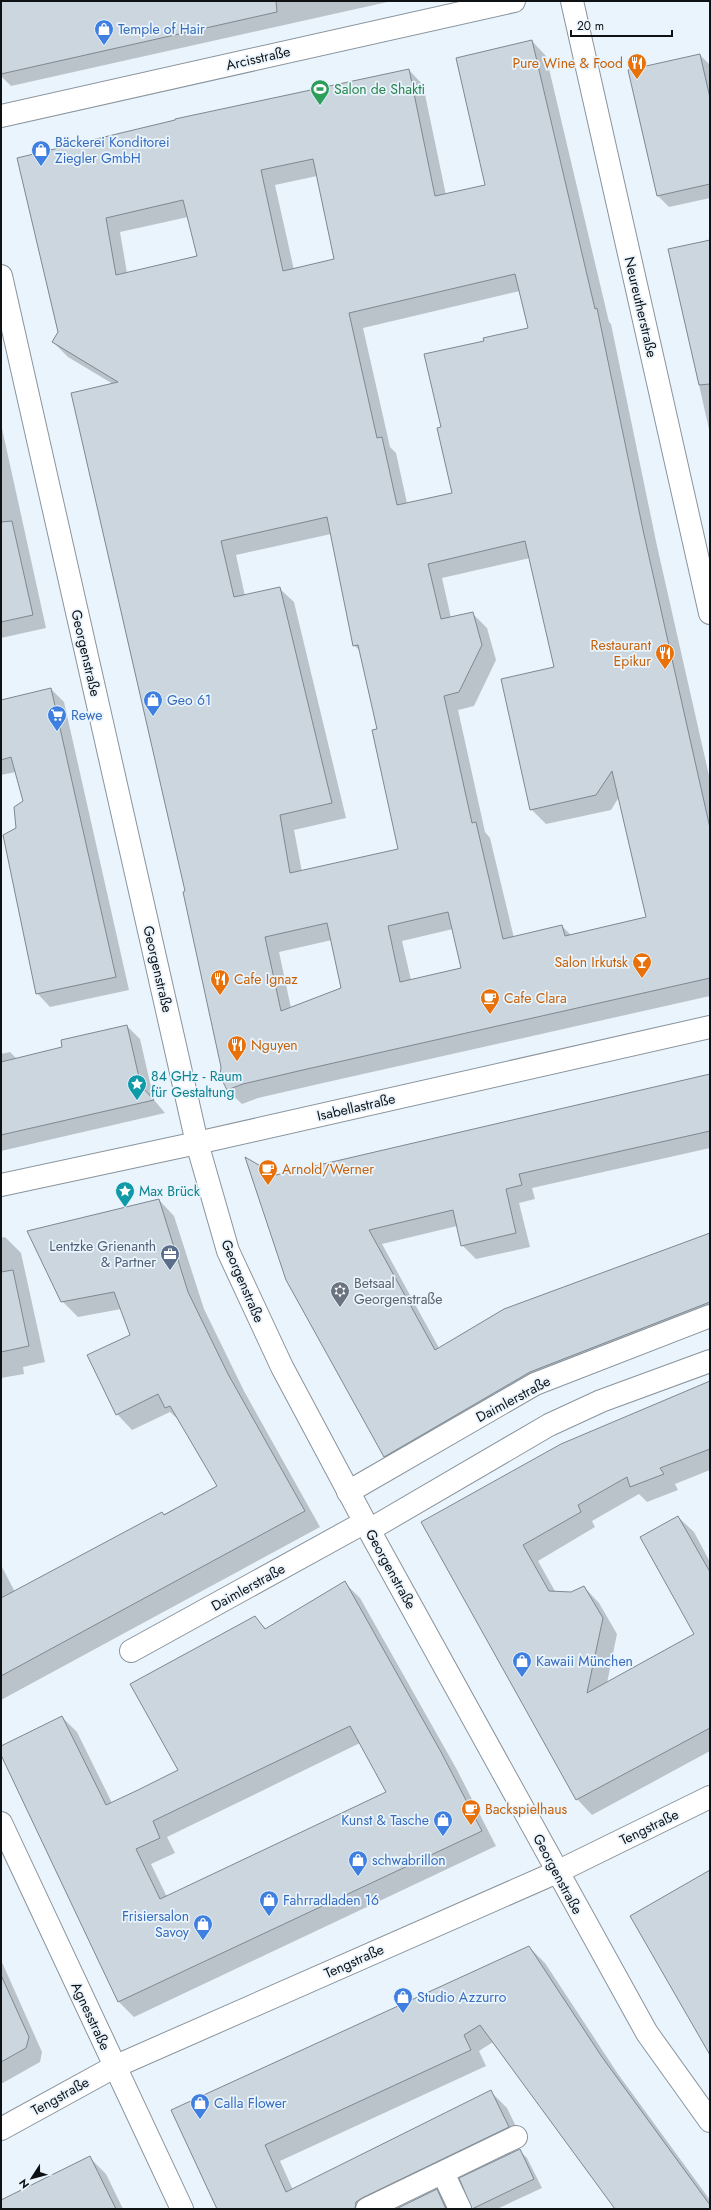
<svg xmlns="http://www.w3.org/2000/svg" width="711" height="2210" viewBox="0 0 711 2210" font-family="Jost,sans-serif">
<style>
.shadow{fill:#0003;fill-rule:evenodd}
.building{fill:#cbd6df;stroke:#7e8890;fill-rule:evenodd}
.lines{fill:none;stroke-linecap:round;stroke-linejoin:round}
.minor-casing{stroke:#8a949c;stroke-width:24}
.major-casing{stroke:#8a949c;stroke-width:24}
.minor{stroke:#fff;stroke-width:22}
.major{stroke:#fff;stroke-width:22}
.labels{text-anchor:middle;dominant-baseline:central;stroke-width:3.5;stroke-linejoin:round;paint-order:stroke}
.shop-label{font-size:14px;fill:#366cbe;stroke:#eaf4fd;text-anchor:start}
.street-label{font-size:14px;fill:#0f1215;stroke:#eaf4fd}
.food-label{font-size:14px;fill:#c56008;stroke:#eaf4fd;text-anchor:start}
.leisure-label{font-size:14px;fill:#27864d;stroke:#eaf4fd;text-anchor:start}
.culture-label{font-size:14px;fill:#0d838f;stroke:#eaf4fd;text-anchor:start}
.service-label{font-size:14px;fill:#4e5e75;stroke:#eaf4fd;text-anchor:end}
.worship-label{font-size:14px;fill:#5b616d;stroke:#eaf4fd;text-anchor:start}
</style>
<rect width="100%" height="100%" fill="#eaf4fd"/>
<!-- shadow -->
<g class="shadow">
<polygon points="1,1 392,1 11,86 1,76"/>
<path d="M532 41 546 56 609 322 611 324 657 546 710 780V996L323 1083 258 1098 242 1104 227 1090 186 892 113 384 68 357 53 342 59 333 18 159 409 70 423 85 446 195 486 186ZM317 176 335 260 294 270 275 185ZM188 217 198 256 127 273 120 232ZM520 291 529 329 485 342 442 428 453 493 407 503 396 453 390 447 363 328ZM331 534 354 645 361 652 378 730 399 850 302 872 294 830 346 818 294 602 279 588 245 596 236 555ZM530 558 555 668 531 809 546 824 611 810 619 797 647 918 571 935 562 926 514 938 490 838 485 832 458 710 474 706 496 660 487 628 472 613 451 618 442 578ZM453 929 462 968 411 980 402 941ZM332 940 342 989 291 1008 279 952Z"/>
<polygon points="700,55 710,65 710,198 669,207 658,196"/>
<polygon points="710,240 710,434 669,250"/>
<polygon points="1,424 46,628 1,638"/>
<polygon points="51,689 64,702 129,990 50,1007 37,993 17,829 24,802 16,772 1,775 1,700"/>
<polygon points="127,1026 140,1039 154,1100 165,1113 1,1151 1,1054 10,1052 17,1059 63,1048"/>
<polygon points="710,1075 710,1148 532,1188 535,1199 519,1203 530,1247 476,1259 462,1245 457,1226 382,1244 439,1348 710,1234 710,1321 543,1387 398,1470 384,1456 276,1176"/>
<polygon points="159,1200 174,1216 204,1309 244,1391 320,1527 1,1700 1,1565 15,1592 218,1486 182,1423 170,1412 132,1430 117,1414 131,1335 121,1309 78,1317 62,1301"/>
<polygon points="5,1237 21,1253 45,1362 23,1367 24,1374 1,1378 1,1238"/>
<polygon points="710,1383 710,1470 675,1484 678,1490 647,1502 639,1494 592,1521 595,1527 538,1561 556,1593 572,1593 584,1587 599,1603 617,1634 607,1683 695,1634 678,1517 694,1532 710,1562 710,1751 592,1815 577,1799 422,1523"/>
<path d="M345 1583 360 1598 456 1768 496 1846 134 2017 119 2002 1 1752V1747L62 1717 77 1732 112 1803 179 1771 255 1617 266 1629ZM360 1743 388 1793 167 1897 151 1864 175 1853 167 1837Z"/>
<polygon points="529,1947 545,1963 618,2074 710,2200 710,2209 617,2209 493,2042 479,2051 486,2066 280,2161 293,2190 491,2092 507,2108 524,2143 387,2209 219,2209 172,2110"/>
<polygon points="1,1960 42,2052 40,2062 1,2084"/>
<polygon points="519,2150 527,2158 542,2188 497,2209 474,2209"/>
<polygon points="89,2157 106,2174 123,2209 1,2209 1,2201"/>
<polygon points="437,2190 454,2209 398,2209"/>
</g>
<!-- building -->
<g class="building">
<polygon points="1,1 276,1 277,12 1,74"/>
<path d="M532 40 595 309 597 308 643 530 710 828V978L307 1069 243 1084 227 1090 220 1076 221 1067 183 892 185 891 71 393 118 382 52 342 58 332 17 158 175 120V119L409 69 435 196 485 185 456 58ZM313 159 334 259 283 271 261 170ZM183 200 197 256 116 275 106 218ZM515 274 528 328 483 338 484 341 424 354 441 427 437 428 452 493 397 505 382 437 377 438 349 313ZM327 517 353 646 358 645 377 729 372 730 398 849 290 873 280 815 332 803 280 587 234 597 221 541ZM525 541 554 667 501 679 530 810 596 795 612 771 646 917 565 936 562 925 503 939 476 822 472 823 444 696 459 692 482 645 473 612 441 619 428 564ZM448 912 461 968 400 982 388 926ZM327 923 341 988 281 1011 265 937Z"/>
<polygon points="700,54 710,98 710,184 657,196 628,70"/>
<polygon points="710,240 710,384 699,385 668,249"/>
<polygon points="12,521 33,615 1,622 1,522"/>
<polygon points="51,688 116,977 36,994 3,835 16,828 14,807 23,801 11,757 1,760 1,700"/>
<polygon points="127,1025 141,1086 154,1100 1,1135 1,1062 62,1047 61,1040"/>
<polygon points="710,1074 710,1131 519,1174 522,1185 506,1189 516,1233 461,1246 453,1210 369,1230 435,1350 504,1309 710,1233 710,1302 530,1372 384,1457 286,1280 245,1157 276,1175"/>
<polygon points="159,1199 188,1292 228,1374 305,1511 1,1676 1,1598 162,1512 164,1515 217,1486 170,1406 165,1408 158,1394 116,1415 87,1355 130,1335 114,1292 61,1302 27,1231"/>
<polygon points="13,1270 29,1346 1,1352 1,1272"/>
<polygon points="710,1381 710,1449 660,1468 664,1474 630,1487 627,1477 578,1505 581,1512 523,1545 549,1591 571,1592 584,1586 603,1618 587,1693 694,1634 640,1537 678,1516 710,1572 710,1728 576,1800 421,1522 561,1444"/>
<path d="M345 1581 441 1752 482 1831 118 2002 1 1755V1746L62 1716 106 1805 138 1790 178 1770 130 1684 255 1616 265 1629ZM350 1726 386 1792 160 1899 136 1849 160 1838 153 1821Z"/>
<polygon points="710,1870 710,2055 630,1916"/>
<polygon points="529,1946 602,2057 710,2205 710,2209 615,2209 480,2025 464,2035 471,2050 265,2145 286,2192 491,2090 509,2127 362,2198 356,2202 355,2209 217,2209 171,2110"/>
<polygon points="1,1975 29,2037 26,2048 1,2062"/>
<polygon points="520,2149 534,2179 472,2209 459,2178"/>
<polygon points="90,2156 116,2209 1,2209 1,2200"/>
<polygon points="437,2189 446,2209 396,2209"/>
</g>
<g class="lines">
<defs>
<g id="minor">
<polyline points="572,1 710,613"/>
<polyline points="1,276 197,1143 228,1251 282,1367 369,1530 647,2033 710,2121"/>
<polyline points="1,1185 197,1143 710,1027"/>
<polyline points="348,1492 535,1384 710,1316"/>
<polyline points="369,1530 549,1425 601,1401 710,1361"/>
<polyline points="131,1651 365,1522"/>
<polyline points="1,1823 182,2209"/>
<polyline points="1,2129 114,2067 557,1872 710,1797"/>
<polyline points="443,2173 460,2209"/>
<polyline points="367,2209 516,2137"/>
</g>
<polyline id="major" points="1,116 514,1"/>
</defs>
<!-- minor casing -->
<use href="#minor" class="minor-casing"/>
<!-- major casing -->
<use href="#major" class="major-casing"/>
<!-- minor -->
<use href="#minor" class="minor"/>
<!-- major -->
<use href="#major" class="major"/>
</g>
<!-- icons -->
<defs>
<symbol id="shop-pin" viewBox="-11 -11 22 30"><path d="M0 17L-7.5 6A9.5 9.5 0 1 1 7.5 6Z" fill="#3f7fe0" stroke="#eaf4fd"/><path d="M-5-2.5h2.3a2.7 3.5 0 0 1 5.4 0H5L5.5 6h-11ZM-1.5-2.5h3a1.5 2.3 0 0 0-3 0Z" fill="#fff"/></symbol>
<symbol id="restaurant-pin" viewBox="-11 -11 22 30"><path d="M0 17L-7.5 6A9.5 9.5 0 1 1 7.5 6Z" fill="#e8710a" stroke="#eaf4fd"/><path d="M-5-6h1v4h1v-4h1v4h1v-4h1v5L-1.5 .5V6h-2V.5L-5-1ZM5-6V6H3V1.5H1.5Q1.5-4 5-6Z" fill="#fff"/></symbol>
<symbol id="stadium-pin" viewBox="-11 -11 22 30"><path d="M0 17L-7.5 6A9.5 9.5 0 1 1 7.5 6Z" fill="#2e9e5b" stroke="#eaf4fd"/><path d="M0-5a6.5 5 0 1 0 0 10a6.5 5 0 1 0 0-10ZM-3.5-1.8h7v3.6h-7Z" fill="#fff"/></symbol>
<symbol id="supermarket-pin" viewBox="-11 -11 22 30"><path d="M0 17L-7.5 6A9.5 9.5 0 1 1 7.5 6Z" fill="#3f7fe0" stroke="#eaf4fd"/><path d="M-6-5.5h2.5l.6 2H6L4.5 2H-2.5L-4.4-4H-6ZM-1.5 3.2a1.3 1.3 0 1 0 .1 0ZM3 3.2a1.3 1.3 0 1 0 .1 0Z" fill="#fff"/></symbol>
<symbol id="bar-pin" viewBox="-11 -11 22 30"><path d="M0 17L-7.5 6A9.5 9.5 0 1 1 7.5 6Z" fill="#e8710a" stroke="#eaf4fd"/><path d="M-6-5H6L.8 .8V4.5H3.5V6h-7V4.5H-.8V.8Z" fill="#fff"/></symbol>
<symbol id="cafe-pin" viewBox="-11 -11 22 30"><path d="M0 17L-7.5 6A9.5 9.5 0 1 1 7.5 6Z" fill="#e8710a" stroke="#eaf4fd"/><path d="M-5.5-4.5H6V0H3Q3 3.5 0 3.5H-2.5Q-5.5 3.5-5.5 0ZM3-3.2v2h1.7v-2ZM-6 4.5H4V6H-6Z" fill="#fff"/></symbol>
<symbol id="sight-pin" viewBox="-11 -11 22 30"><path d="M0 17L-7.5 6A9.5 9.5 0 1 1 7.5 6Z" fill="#0f9aa8" stroke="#eaf4fd"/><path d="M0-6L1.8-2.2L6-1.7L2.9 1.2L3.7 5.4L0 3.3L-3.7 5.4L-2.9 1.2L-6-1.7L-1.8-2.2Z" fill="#fff"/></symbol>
<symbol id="office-pin" viewBox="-11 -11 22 30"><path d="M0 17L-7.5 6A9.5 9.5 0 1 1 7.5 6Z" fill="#5c6f8a" stroke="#eaf4fd"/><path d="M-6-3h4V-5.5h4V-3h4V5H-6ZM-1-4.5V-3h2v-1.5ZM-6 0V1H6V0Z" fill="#fff"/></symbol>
<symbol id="synagogue-pin" viewBox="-11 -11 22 30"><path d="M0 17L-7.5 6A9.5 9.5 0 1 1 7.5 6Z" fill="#6b7280" stroke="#eaf4fd"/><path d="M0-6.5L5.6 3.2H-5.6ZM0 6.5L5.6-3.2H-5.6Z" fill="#fff"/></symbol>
</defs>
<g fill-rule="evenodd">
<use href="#shop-pin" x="93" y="18" width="22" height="30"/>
<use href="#restaurant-pin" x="626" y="52" width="22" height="30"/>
<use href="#stadium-pin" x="309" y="78" width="22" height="30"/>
<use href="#shop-pin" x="30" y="139" width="22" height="30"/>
<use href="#restaurant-pin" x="654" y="642" width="22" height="30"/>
<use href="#shop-pin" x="142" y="689" width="22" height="30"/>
<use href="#supermarket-pin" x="46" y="704" width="22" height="30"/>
<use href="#bar-pin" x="631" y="951" width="22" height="30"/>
<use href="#restaurant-pin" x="209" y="968" width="22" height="30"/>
<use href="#cafe-pin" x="479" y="987" width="22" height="30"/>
<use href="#restaurant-pin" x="226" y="1034" width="22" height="30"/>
<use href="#sight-pin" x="126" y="1073" width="22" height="30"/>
<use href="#cafe-pin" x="257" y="1158" width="22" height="30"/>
<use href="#sight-pin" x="114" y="1180" width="22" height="30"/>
<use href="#office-pin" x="159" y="1243" width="22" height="30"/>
<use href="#synagogue-pin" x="329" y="1280" width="22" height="30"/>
<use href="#shop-pin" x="511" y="1650" width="22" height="30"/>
<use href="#cafe-pin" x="460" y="1798" width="22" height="30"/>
<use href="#shop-pin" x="432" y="1809" width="22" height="30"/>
<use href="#shop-pin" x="347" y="1849" width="22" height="30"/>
<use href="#shop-pin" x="258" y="1889" width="22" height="30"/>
<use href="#shop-pin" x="192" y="1913" width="22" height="30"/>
<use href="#shop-pin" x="392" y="1986" width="22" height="30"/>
<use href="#shop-pin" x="189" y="2092" width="22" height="30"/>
</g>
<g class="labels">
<!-- shop labels -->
<g class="shop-label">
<text x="118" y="29">Temple of Hair</text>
<text x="55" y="142">Bäckerei Konditorei<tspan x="55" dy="16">Ziegler GmbH</tspan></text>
<text x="167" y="700">Geo 61</text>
<text x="71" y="715">Rewe</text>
<text x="536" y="1661">Kawaii München</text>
<text x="429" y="1820" text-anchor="end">Kunst &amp; Tasche</text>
<text x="372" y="1860">schwabrillon</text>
<text x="283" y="1900">Fahrradladen 16</text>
<text x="189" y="1916" text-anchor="end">Frisiersalon<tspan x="189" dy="16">Savoy</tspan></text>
<text x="417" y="1997">Studio Azzurro</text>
<text x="214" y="2103">Calla Flower</text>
</g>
<!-- street labels -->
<g class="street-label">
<text transform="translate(258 58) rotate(-13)">Arcisstraße</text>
<text transform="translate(641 307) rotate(77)">Neureutherstraße</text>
<text transform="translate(86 653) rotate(77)">Georgenstraße</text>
<text transform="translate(158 969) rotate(77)">Georgenstraße</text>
<text transform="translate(356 1107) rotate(-13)">Isabellastraße</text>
<text transform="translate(243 1281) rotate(67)">Georgenstraße</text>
<text transform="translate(513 1399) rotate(-28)">Daimlerstraße</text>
<text transform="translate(391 1569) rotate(61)">Georgenstraße</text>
<text transform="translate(248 1587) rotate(-29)">Daimlerstraße</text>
<text transform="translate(649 1827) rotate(-26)">Tengstraße</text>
<text transform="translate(558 1874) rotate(62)">Georgenstraße</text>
<text transform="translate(354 1961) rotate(-24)">Tengstraße</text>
<text transform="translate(91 2016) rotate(65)">Agnesstraße</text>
<text transform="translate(60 2096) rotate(-29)">Tengstraße</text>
</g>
<!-- food labels -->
<g class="food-label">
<text x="623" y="63" text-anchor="end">Pure Wine &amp; Food</text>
<text x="651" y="645" text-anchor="end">Restaurant<tspan x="651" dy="16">Epikur</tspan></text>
<text x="628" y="962" text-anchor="end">Salon Irkutsk</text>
<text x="234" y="979">Cafe Ignaz</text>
<text x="504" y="998">Cafe Clara</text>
<text x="251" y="1045">Nguyen</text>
<text x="282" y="1169">Arnold/Werner</text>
<text x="485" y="1809">Backspielhaus</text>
</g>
<!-- leisure labels -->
<g class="leisure-label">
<text x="334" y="89">Salon de Shakti</text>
</g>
<!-- culture labels -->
<g class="culture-label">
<text x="151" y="1076">84 GHz - Raum<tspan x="151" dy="16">für Gestaltung</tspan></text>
<text x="139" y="1191">Max Brück</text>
</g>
<!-- service labels -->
<g class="service-label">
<text x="156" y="1246">Lentzke Grienanth<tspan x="156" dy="16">&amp; Partner</tspan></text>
</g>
<!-- worship labels -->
<g class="worship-label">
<text x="354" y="1283">Betsaal<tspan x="354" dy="16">Georgenstraße</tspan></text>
</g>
</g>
<!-- border -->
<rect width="711" height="2210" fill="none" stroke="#0f1215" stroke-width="4"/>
<!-- north arrow -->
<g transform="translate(32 2178) rotate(234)" stroke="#eaf4fd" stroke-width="3" paint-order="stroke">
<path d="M0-3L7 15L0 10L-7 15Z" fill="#0f1215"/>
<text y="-6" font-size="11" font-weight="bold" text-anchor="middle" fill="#0f1215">N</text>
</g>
<!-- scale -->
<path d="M571 30v6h101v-6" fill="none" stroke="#0f1215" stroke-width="2"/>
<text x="577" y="30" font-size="12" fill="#0f1215" stroke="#eaf4fd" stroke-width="3" paint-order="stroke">20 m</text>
</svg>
